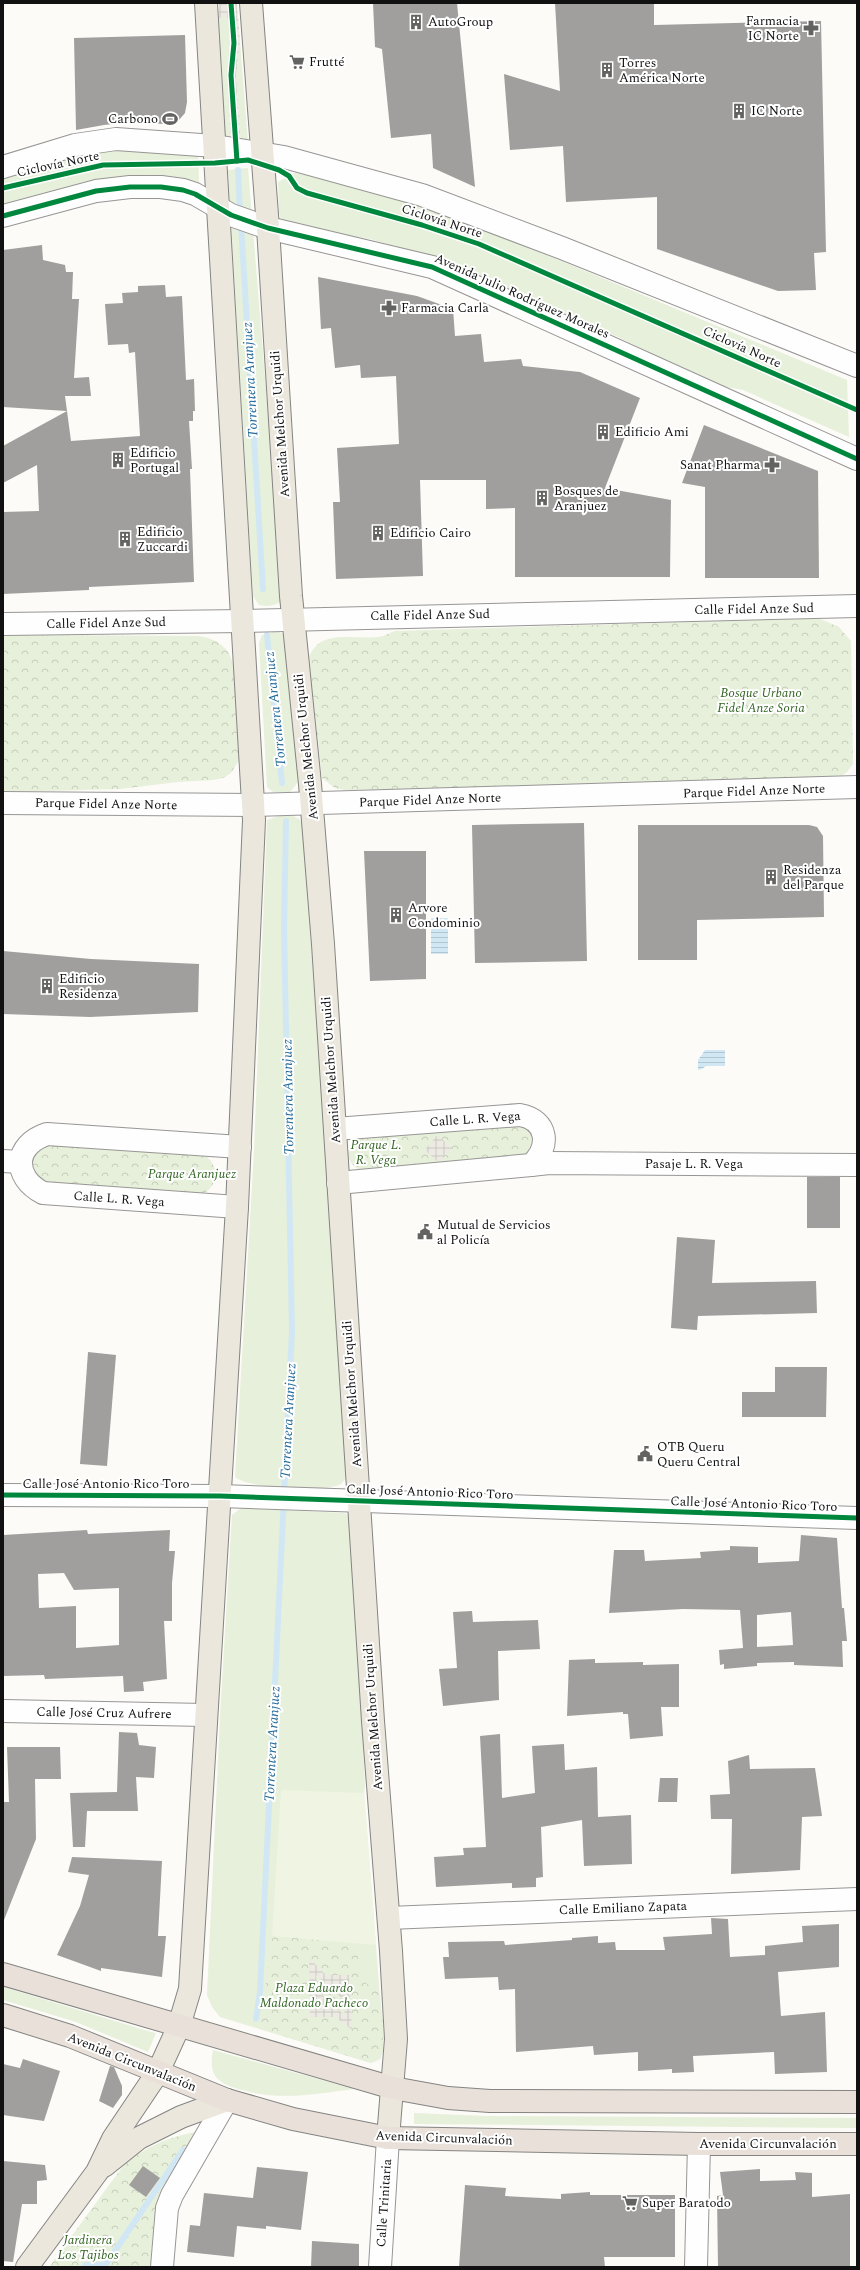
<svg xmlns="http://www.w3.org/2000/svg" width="860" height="2270" viewBox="0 0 860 2270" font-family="Spectral,serif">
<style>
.grass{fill:#e7f0da}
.park{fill:url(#park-crowns)}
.garden{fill:url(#garden-dots)}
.pitch{fill:#f0f4e3}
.plaza{fill:url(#plaza-grid);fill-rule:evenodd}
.water{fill:url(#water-rules)}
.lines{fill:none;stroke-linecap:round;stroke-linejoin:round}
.stream{stroke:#d1e8f4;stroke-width:6}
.building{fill:#a09f9d;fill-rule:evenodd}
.minor-casing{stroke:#979695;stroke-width:24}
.major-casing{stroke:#848482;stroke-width:24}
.highway-casing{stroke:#848482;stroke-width:24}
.minor{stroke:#fffefe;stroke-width:22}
.major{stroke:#ebe7dd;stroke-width:22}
.highway{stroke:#e8e0d9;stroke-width:22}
.cycleway-casing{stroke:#fff;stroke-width:8}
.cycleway{stroke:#00873e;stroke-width:5}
.labels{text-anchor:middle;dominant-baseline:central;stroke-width:4;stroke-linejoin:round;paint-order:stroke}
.poi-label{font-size:13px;fill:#111;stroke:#fff;text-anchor:start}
.street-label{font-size:13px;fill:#111;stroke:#fff}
.park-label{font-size:13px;font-style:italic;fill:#346525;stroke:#fff}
.water-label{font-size:14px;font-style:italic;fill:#236a9a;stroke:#fff}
</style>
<defs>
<pattern id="park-crowns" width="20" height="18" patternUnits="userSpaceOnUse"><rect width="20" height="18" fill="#e7f0da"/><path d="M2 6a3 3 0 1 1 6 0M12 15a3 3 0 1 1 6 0" fill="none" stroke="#c5cdba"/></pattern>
<pattern id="garden-dots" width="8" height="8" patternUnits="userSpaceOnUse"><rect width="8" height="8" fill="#e7f0da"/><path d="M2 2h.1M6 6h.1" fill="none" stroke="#c5cdba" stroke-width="1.8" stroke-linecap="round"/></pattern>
<pattern id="plaza-grid" width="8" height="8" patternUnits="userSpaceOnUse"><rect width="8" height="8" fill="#eceae3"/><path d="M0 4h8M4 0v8" fill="none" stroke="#c9c8c2"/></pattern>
<pattern id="water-rules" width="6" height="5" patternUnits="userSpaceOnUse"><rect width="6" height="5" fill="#d1e8f4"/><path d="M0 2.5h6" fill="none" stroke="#b2c6d0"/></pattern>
</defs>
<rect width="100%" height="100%" fill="#fcfbf8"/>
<!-- grass -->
<g class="grass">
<polygon points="228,17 230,43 227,77 231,145 226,145 219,18"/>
<polygon points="240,41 248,143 241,144 236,76"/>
<polygon points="108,149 198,152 199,182 183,180 3,206 3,175 71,155"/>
<path d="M248 168 283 600C275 606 269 607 259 605L253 596 228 170Z"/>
<polygon points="295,173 358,185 494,233 847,380 849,437 743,390 716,385 618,337 436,259 370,239 289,226 281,221 279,211 278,182"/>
<polygon points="277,631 284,635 287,643 298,782 290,792 273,792 267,787 259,643 262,635"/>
<path d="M287 813 299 819 303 825 347 1477C345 1479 343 1482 341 1484 324 1493 249 1489 235 1477L254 1151 267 820Z"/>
<polygon points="241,1508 344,1513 351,1517 353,1524 365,1785 364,1793 383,2035 383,2051 380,2059 371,2063 220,2017 212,2007 207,1995 220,1716 232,1515"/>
<polygon points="3,1987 151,2032 156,2033 148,2052 76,2022 3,2000"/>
<path d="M213 2050 354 2089C316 2094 280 2101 242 2090 218 2083 208 2077 213 2050Z"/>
<polygon points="414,2113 486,2116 857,2118 857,2128 414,2124"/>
</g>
<!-- park -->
<g class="park">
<path d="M818 618 839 627 851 641 853 764 847 772 837 779 345 790 335 788 322 778 309 658C319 628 353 640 377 637 383 637 389 633 395 631Z"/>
<path d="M3 635 198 636C210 638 220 641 228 652 240 669 237 736 239 760L231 773 223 778 213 780 178 782 120 789 3 792Z"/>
<path d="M525 1124 534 1130 533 1156 361 1170C345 1164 344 1146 359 1137Z"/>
<path d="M48 1144 203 1154C220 1165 220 1186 201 1195L45 1183C29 1166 24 1157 48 1144Z"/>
<path d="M272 1936 357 1943 360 1979 380 1993C381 2014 387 2039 380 2059L371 2063 260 2029Z"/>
<path d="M199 2131 159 2199 154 2220 150 2267H49L123 2166C145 2146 170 2137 199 2131Z"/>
</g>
<!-- garden -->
<polygon class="garden" points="316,1974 343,1999 345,2016 317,1990"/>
<!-- pitch -->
<polygon class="pitch" points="281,1790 364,1793 376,1945 272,1936"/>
<!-- plaza -->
<g class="plaza">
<polygon points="219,3 237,3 240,41 236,76 241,144 231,145 227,77 230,43 228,18 219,18"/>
<polygon points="437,1135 452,1148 439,1163 425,1150"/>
<path d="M309 1958 326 1975H349L352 2030 336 2017H310ZM316 1975 343 1999 345 2016 317 1990Z"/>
</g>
<!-- water -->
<g class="water">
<rect x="431" y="918" width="17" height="36"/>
<polygon points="705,1050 725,1050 725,1066 706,1066 702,1069 698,1070 698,1060"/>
</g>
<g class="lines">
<!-- stream -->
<g class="stream">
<polyline points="238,170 240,214"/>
<polyline points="241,224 263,589"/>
<polyline points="267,635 282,783"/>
<polyline points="256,2019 260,1992 292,1331 284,928 286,821"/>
<polyline points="84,2267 85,2265 105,2265"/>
<polyline points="104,2267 183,2150"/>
</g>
</g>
<!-- building -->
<g class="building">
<polygon points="373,3 457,3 475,187 433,168 431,134 391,138 382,49 375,47"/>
<polygon points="555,3 654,3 654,25 821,21 826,252 814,253 816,290 778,291 657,249 657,197 566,202 563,146 510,150 504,74 560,91"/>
<polygon points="185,35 187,102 185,113 179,120 164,124 132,122 104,125 76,130 74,38"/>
<polygon points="42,245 43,260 65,265 66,272 73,272 72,299 79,299 74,378 89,377 91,396 65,396 67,411 3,407 3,250"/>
<polygon points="318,277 417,296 453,309 455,336 481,334 484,362 521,359 523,366 580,372 640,398 605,488 671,500 670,577 515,577 515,508 486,509 486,480 420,480 423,576 336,579 333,502 340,502 337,448 399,444 396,376 361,378 360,365 335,368 331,328 321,329"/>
<polygon points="165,285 166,297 182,296 186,380 194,379 195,411 193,411 193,421 189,421 192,469 190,469 194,582 89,587 89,590 3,594 3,512 39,511 37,465 3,483 3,446 67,411 71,441 140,436 135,352 129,353 128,344 108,345 105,304 123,303 122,293 138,292 138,286"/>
<polygon points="704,425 818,471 819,578 705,578 705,487 682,483"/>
<polygon points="584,823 587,961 475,963 472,825"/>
<polygon points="638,825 809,825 817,827 823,836 824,917 697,920 697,960 638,960"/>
<polygon points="364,851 426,851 426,979 370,981"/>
<polygon points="3,951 91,959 199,964 198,1012 90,1017 3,1014"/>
<rect x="807" y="1177" width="33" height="51"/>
<polygon points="677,1237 715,1240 712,1283 816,1281 817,1313 698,1316 697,1330 671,1328"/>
<polygon points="88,1352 116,1355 107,1466 80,1464"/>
<polygon points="775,1367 827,1367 826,1417 742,1417 742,1392 775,1392"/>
<path d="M87 1530 88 1534 170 1530 169 1551H175L172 1583V1621H164L167 1679 143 1682 144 1691 124 1692 123 1676 45 1679 44 1675 3 1676V1535ZM64 1573 74 1590 119 1588V1645L76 1648V1606L39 1608 38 1574Z"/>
<path d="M801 1535 837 1538 842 1608H844L847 1641H842L843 1667 794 1665V1662L757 1663V1666L724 1669V1664L720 1665 719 1650 743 1648 740 1610 683 1609 609 1613 614 1550H644L645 1561 701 1558 700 1552 730 1550V1546L758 1547V1563L799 1561ZM791 1612 793 1645 757 1647V1615Z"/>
<polygon points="472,1611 473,1622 538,1620 540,1649 498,1651 499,1700 443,1706 439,1669 457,1668 453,1612"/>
<polygon points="595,1659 595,1663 643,1662 643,1665 679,1664 679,1707 661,1707 663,1736 630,1739 628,1714 623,1714 623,1712 567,1716 569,1660"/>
<polygon points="119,1732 137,1733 139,1745 156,1747 154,1778 136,1777 138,1811 87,1811 85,1847 73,1847 70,1793 117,1792"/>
<polygon points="500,1734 502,1798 535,1793 532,1746 564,1744 565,1770 597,1767 598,1817 631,1815 632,1864 584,1866 582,1820 541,1827 543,1877 536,1878 536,1887 512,1888 512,1883 436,1887 434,1857 464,1855 463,1848 486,1847 480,1736"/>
<polygon points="7,1747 60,1747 61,1779 35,1779 36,1839 4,1920 3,1802 9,1802"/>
<polygon points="749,1755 750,1769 815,1768 822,1816 802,1817 800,1870 731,1874 732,1819 711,1819 710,1795 730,1794 728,1761"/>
<polygon points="660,1778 678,1778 677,1802 658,1802"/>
<polygon points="72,1857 162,1861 158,1936 166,1936 162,1977 101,1968 101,1971 57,1955 80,1906 89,1875 68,1872"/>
<polygon points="711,1918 728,1919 730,1957 765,1955 765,1946 803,1942 802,1926 839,1924 839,1967 778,1972 781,2016 825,2012 827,2072 775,2074 774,2052 693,2056 694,2072 672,2073 672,2069 638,2071 638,2052 594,2055 593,2046 516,2052 515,1989 499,1990 498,1977 445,1979 443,1957 449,1957 448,1942 504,1941 505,1945 572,1940 572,1938 598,1936 598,1943 615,1942 616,1950 665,1950 663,1937 712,1934"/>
<polygon points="23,2059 60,2071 44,2121 3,2115 3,2064 20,2068"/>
<polygon points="110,2066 114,2067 122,2086 122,2095 113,2108 99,2101"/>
<polygon points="3,2161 45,2165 47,2180 37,2181 37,2204 22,2204 13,2262 3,2261"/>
<polygon points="143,2166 160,2178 146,2197 129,2185"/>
<polygon points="257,2167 308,2172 301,2230 266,2226 266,2229 237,2226 234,2257 187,2252 190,2225 200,2226 204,2193 253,2198"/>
<polygon points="760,2169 760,2181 796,2180 795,2172 812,2173 812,2197 850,2194 850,2267 718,2267 717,2196 723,2195 720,2172"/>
<polygon points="465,2185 506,2188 505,2196 561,2199 561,2194 590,2192 590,2195 675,2195 675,2257 604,2257 605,2267 459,2267"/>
<polygon points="312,2241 359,2244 359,2267 311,2267"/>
</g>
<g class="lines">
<defs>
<g id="minor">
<polyline points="3,167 75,145 116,139 215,146 284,157 422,195 562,248 857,366"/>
<polyline points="3,216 96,191 130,187 161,187 183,190 195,194 231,215 268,228 432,267 857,459"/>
<polyline points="3,624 243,621 857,606"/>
<polyline points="3,803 254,805 857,787"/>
<path d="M335 1129 520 1115C548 1120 551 1147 531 1165L338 1183"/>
<polyline points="3,1161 21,1162"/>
<polyline points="531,1165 549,1163 857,1165"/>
<path d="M237 1207 43 1193C12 1177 14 1145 47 1134L240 1147"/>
<polyline points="3,1495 220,1496 857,1518"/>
<polyline points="3,1711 205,1715"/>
<polyline points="389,1918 857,1899"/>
<polyline points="162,2267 167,2208 172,2195 227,2100"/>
<polyline points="380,2267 388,2138"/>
<polyline points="696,2267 699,2144"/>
</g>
<g id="major">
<polyline points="251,3 268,228 291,596 310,784 323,944 373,1721 391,1951 396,2039 388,2138"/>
<polyline points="104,2166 139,2138 181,2117 227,2100"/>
<polyline points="27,2267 97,2172 113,2139 158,2072 179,2026 190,1989 237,1207 254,820 206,3"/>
</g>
<g id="highway">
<polyline points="3,1974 393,2088 448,2098 490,2101 857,2102"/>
<polyline points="3,2015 70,2036 227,2100 293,2119 388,2138 699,2144 857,2144"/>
</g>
</defs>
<!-- minor casing -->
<use href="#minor" class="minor-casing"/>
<!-- major casing -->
<use href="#major" class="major-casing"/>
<!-- highway casing -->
<use href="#highway" class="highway-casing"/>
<!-- minor -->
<use href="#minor" class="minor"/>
<!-- major -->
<use href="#major" class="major"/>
<!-- highway -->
<use href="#highway" class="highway"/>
<defs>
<g id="cycleway">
<polyline points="231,3 234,43 231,75 237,161"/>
<polyline points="3,188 103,165 215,163 248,160 279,170 289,176 297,188 307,193 422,225 479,244 857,410"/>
<polyline points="3,216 96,191 130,187 161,187 183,190 195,194 231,215 268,228 432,267 857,459"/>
<polyline points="3,1495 220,1496 857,1518"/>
</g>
</defs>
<!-- cycleway casing -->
<use href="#cycleway" class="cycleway-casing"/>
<!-- cycleway -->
<use href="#cycleway" class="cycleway"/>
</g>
<!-- icons -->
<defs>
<symbol id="building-bare" viewBox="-9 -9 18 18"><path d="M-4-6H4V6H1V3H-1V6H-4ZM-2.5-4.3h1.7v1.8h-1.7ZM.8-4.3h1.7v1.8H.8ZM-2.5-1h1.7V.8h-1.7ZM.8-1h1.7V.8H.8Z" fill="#636362" stroke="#fff" stroke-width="2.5" paint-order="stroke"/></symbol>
<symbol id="pharmacy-bare" viewBox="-9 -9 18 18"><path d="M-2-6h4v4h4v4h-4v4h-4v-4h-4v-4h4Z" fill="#636362" stroke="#fff" stroke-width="2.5" paint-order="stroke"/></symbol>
<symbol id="supermarket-bare" viewBox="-9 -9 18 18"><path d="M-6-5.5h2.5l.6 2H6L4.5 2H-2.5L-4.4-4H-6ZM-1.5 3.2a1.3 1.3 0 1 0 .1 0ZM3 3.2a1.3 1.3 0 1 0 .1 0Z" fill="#636362" stroke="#fff" stroke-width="2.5" paint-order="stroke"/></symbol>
<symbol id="stadium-bare" viewBox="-9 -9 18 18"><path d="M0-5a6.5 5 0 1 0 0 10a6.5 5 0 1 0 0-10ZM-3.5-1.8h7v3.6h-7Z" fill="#636362" stroke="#fff" stroke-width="2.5" paint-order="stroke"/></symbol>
<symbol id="civic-bare" viewBox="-9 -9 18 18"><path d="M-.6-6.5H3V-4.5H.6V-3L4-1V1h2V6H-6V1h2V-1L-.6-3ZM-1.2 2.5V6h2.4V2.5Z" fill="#636362" stroke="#fff" stroke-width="2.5" paint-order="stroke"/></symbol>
</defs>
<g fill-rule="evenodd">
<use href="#building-bare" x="405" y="11" width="22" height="22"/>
<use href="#pharmacy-bare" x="800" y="17" width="22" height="22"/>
<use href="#supermarket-bare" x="286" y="51" width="22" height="22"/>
<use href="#building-bare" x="596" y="59" width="22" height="22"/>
<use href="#building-bare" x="728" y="100" width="22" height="22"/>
<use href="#stadium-bare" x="159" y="108" width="22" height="22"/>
<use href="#pharmacy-bare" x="378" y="297" width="22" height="22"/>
<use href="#building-bare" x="592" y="421" width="22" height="22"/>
<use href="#building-bare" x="107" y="449" width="22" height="22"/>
<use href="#pharmacy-bare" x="761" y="454" width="22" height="22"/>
<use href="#building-bare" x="531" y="487" width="22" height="22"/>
<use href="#building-bare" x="367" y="522" width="22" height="22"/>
<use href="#building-bare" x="114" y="528" width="22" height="22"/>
<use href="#building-bare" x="760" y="866" width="22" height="22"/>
<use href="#building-bare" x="385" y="904" width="22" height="22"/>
<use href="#building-bare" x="36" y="975" width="22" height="22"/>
<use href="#civic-bare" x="414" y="1221" width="22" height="22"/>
<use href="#civic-bare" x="634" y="1443" width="22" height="22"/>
<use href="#supermarket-bare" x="619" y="2192" width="22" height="22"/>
</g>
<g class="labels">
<!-- poi labels -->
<g class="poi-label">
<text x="799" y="21" text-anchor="end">Farmacia<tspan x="799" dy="15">IC Norte</tspan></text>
<text x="428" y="22">AutoGroup</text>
<text x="309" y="62">Frutté</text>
<text x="619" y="63">Torres<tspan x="619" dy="15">América Norte</tspan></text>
<text x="751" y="111">IC Norte</text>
<text x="158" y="119" text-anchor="end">Carbono</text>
<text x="401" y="308">Farmacia Carla</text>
<text x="615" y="432">Edificio Ami</text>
<text x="130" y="453">Edificio<tspan x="130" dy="15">Portugal</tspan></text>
<text x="760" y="465" text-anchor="end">Sanat Pharma</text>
<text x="554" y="491">Bosques de<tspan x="554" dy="15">Aranjuez</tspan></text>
<text x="137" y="532">Edificio<tspan x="137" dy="15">Zuccardi</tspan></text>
<text x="390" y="533">Edificio Cairo</text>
<text x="783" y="870">Residenza<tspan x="783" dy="15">del Parque</tspan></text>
<text x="408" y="908">Arvore<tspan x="408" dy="15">Condominio</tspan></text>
<text x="59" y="979">Edificio<tspan x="59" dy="15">Residenza</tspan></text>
<text x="437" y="1225">Mutual de Servicios<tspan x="437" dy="15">al Policía</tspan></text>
<text x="657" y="1447">OTB Queru<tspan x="657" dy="15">Queru Central</tspan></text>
<text x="642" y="2203">Super Baratodo</text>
</g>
<!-- street labels -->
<g class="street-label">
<text transform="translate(58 164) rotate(-12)">Ciclovía Norte</text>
<text transform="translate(442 221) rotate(18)">Ciclovía Norte</text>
<text transform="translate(522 296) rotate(24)">Avenida Julio Rodríguez Morales</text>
<text transform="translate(742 347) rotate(24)">Ciclovía Norte</text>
<text transform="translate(280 424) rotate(-94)">Avenida Melchor Urquidi</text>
<text transform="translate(754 609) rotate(-1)">Calle Fidel Anze Sud</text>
<text transform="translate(430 615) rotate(-1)">Calle Fidel Anze Sud</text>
<text transform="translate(106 623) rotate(-1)">Calle Fidel Anze Sud</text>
<text transform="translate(306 747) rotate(-96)">Avenida Melchor Urquidi</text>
<text transform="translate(754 791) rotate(-2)">Parque Fidel Anze Norte</text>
<text transform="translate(430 800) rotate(-2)">Parque Fidel Anze Norte</text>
<text transform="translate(106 804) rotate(1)">Parque Fidel Anze Norte</text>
<text transform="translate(331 1070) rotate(-94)">Avenida Melchor Urquidi</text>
<text transform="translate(475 1119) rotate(-4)">Calle L. R. Vega</text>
<text x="694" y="1164">Pasaje L. R. Vega</text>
<text transform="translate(119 1199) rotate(4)">Calle L. R. Vega</text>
<text transform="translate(352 1394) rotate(-94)">Avenida Melchor Urquidi</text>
<text x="106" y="1484">Calle José Antonio Rico Toro</text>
<text transform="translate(430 1492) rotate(2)">Calle José Antonio Rico Toro</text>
<text transform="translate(754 1504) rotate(2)">Calle José Antonio Rico Toro</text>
<text transform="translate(104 1713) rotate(1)">Calle José Cruz Aufrere</text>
<text transform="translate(373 1717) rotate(-94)">Avenida Melchor Urquidi</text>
<text transform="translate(623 1908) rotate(-2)">Calle Emiliano Zapata</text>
<text transform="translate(132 2062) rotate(22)">Avenida Circunvalación</text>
<text transform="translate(444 2138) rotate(2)">Avenida Circunvalación</text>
<text x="768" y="2144">Avenida Circunvalación</text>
<text transform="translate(384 2203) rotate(-86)">Calle Trinitaria</text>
</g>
<!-- park labels -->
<g class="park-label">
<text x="761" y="693">Bosque Urbano<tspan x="761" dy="15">Fidel Anze Soria</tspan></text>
<text x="376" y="1145">Parque L.<tspan x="376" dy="15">R. Vega</tspan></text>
<text x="192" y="1174">Parque Aranjuez</text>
<text x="314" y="1988">Plaza Eduardo<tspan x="314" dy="15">Maldonado Pacheco</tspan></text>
<text x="88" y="2240">Jardinera<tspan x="88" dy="15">Los Tajibos</tspan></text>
</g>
<!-- water labels -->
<g class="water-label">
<text transform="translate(250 380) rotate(-93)">Torrentera Aranjuez</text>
<text transform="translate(275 709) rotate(-96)">Torrentera Aranjuez</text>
<text transform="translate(288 1097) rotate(-91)">Torrentera Aranjuez</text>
<text transform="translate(288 1421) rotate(-87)">Torrentera Aranjuez</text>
<text transform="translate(272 1744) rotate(-87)">Torrentera Aranjuez</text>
</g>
</g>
<!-- border -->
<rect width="860" height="2270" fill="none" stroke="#111111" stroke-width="8"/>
</svg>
